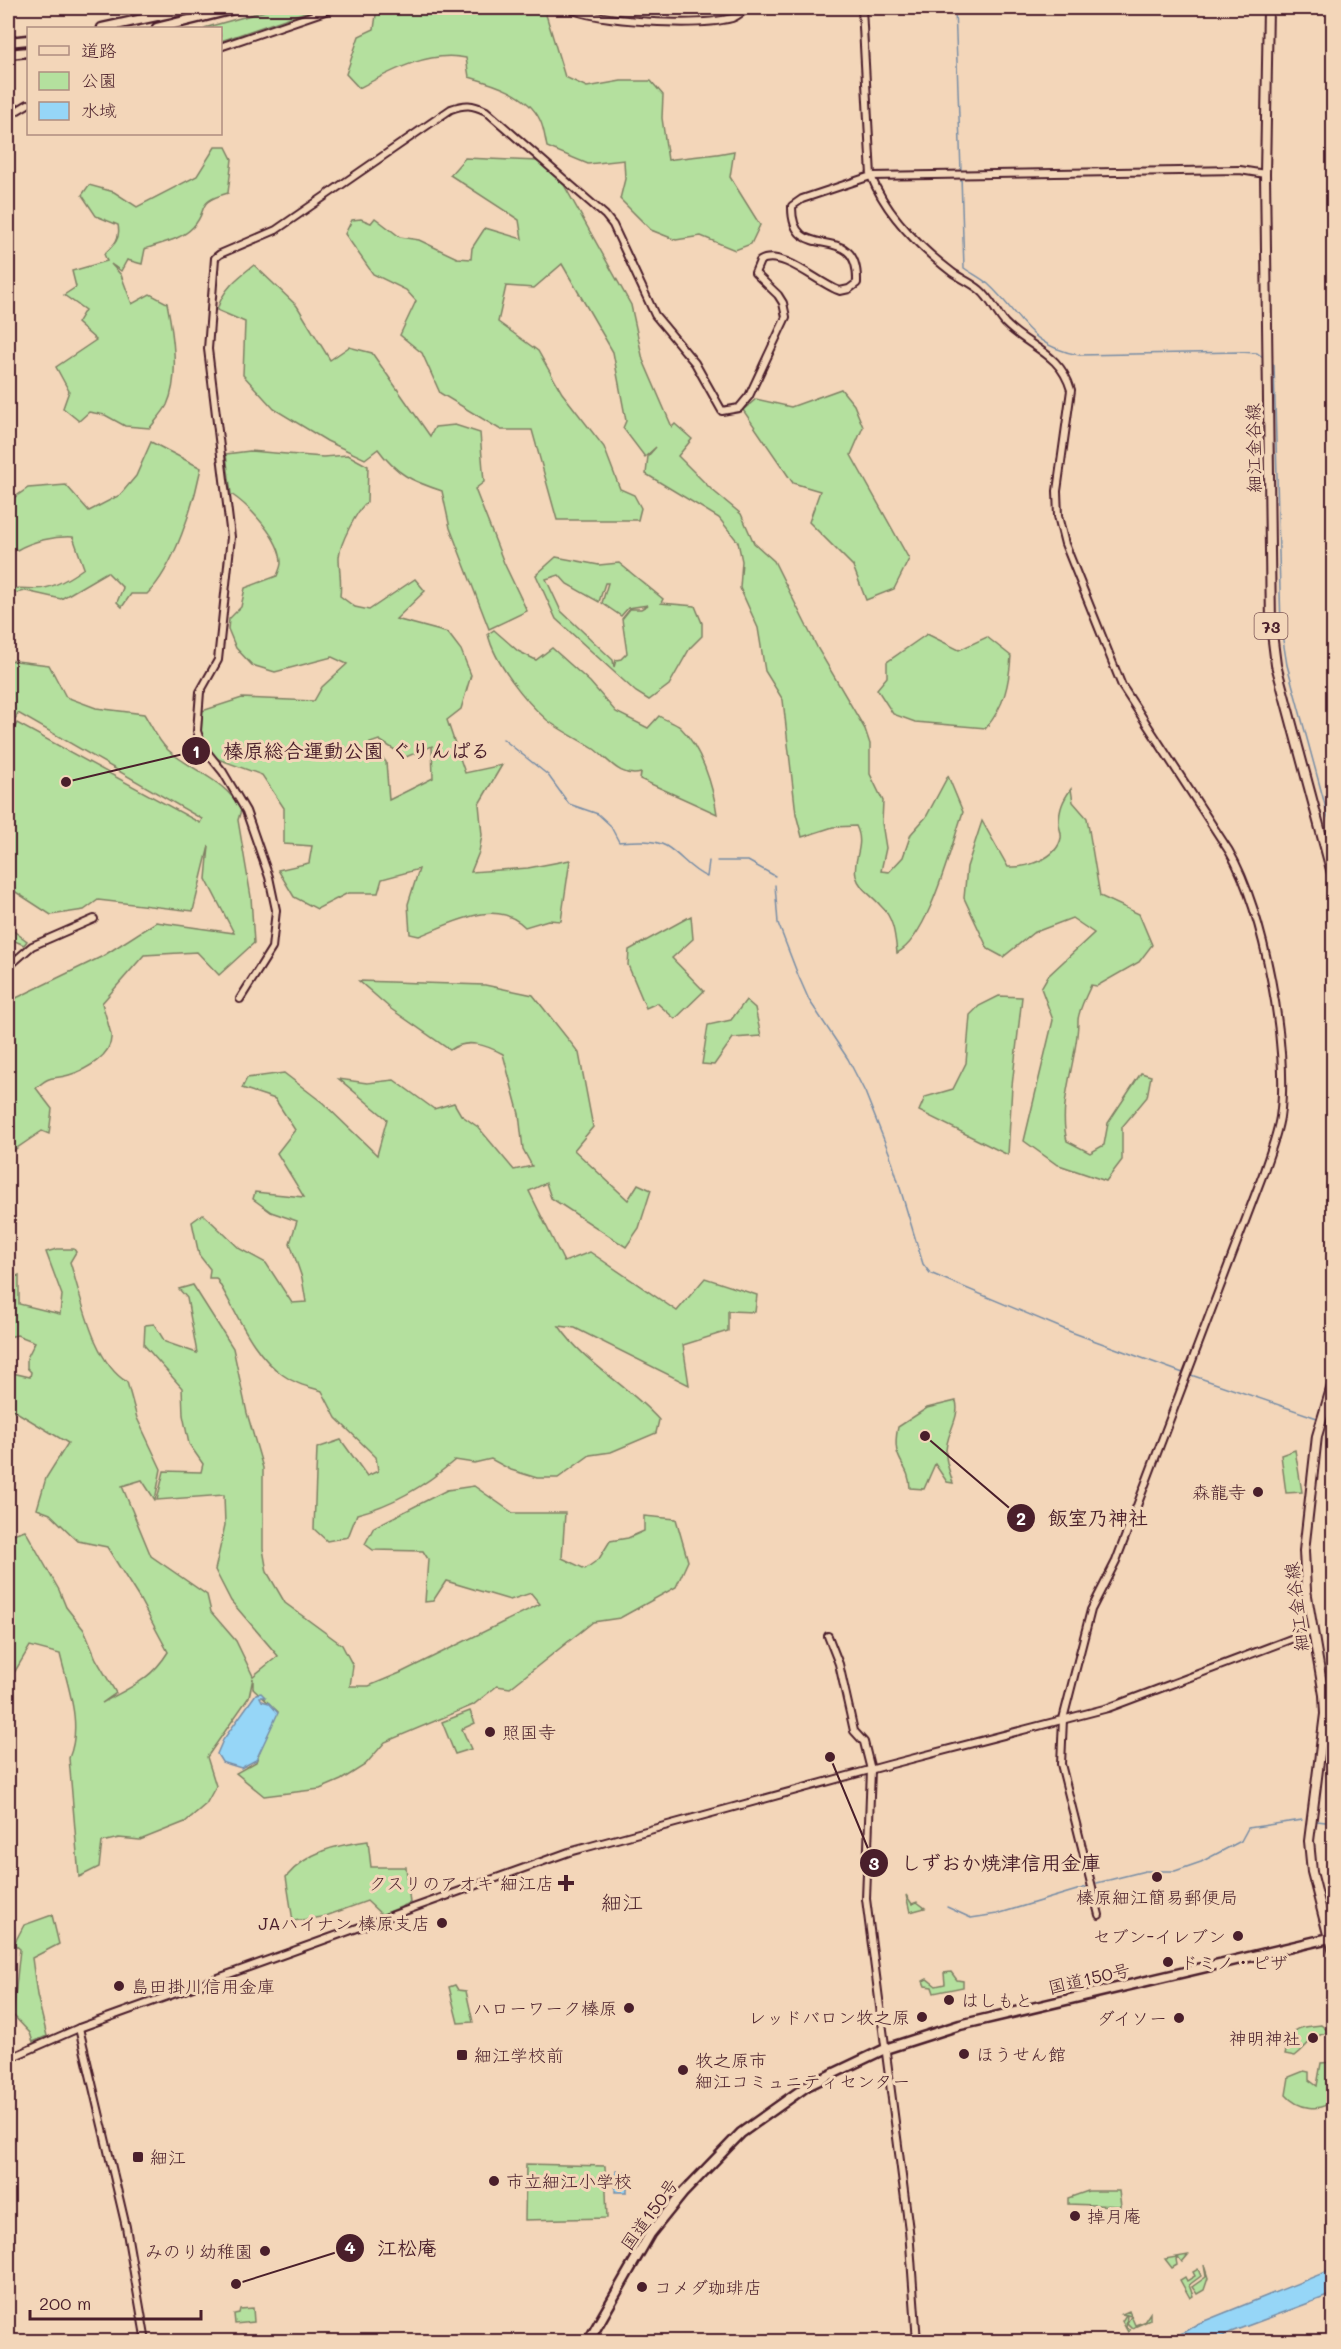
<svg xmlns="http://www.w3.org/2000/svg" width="1341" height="2349" viewBox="0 0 1341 2349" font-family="Mali,'Klee One',sans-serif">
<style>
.green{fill:#b4e09e;stroke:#7f8064;stroke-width:1.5;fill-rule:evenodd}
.water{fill:#96d6f7;stroke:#788da5;stroke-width:1.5}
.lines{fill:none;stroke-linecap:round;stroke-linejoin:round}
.stream{stroke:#788da5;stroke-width:1.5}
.minor-casing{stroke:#4a1f2b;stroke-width:10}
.major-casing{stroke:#4a1f2b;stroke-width:12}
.highway-casing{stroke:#4a1f2b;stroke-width:13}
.minor{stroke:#f3d6b9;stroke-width:6}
.major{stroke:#f3d6b9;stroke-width:8}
.highway{stroke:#f3d6b9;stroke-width:8}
.poi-dot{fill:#4a1f2b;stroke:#f3d6b9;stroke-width:2}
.labels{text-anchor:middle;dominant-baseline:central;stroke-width:6;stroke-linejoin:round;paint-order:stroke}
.shield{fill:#f3d6b9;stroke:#7d5656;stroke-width:1.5}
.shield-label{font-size:16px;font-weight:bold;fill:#4a1f2b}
.street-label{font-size:18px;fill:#4a1f2b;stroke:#f3d6b9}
.poi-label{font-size:18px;fill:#4a1f2b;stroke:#f3d6b9;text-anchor:start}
.quarter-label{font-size:21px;fill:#4a1f2b;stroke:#f3d6b9}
.leader{fill:none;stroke:#4a1f2b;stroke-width:2}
.callout-dot{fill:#4a1f2b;stroke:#f3d6b9;stroke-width:2}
.mark-label{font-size:18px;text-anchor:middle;font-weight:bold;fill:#fff}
.callout-label{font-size:20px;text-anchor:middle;font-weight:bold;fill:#4a1f2b;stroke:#f3d6b9;stroke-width:6;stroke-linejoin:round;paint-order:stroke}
</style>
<rect width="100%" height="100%" fill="#f3d6b9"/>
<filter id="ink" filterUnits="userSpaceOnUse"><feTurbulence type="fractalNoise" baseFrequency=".0167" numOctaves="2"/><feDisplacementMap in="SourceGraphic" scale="12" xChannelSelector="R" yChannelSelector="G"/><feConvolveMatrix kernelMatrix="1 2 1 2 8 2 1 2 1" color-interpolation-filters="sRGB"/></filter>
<g filter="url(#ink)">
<!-- green -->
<g class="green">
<polygon points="276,8 317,8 221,41 220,28 204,28"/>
<path d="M377 8H544L565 77 587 87 621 81H651L663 95 662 118 668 160C690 156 712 156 734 151L730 177 760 225 751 244 735 250 701 236 676 240 651 230 620 199 625 179 624 160 588 164 547 147C545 138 544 128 540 120 528 94 494 84 469 77L466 58C429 50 391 71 359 88L346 74 359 36 374 29Z"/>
<path d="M215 147H226L232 159 228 193C193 203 210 209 193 227 181 240 161 243 145 249L142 264 127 260 121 271 111 264 121 275 132 304 150 294 167 303C173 333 180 376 167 405 163 413 155 421 150 428L125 426 105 415 89 412 79 421 63 408 69 391 56 367 96 340 77 323 85 310 64 295 76 287 72 271 107 261 104 254C114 245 121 239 118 225L96 216 82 195 89 185 114 192 137 207 197 176Z"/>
<path d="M465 158 538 161 564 185 631 305 643 360 672 427 675 424 692 439 678 456 711 489 741 514 754 543 774 561 818 649 865 729 870 744V774L883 801 882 823 886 848 881 871 889 872 903 857 911 834 926 817 948 776 963 812C951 846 929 937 897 953 895 935 894 918 880 905 872 895 860 890 856 876 852 859 866 846 856 826L833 827 802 837 796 814 783 700 765 671 758 628 740 588 742 561 738 542 719 518 646 474 648 456 656 447 645 457 623 428 626 421 613 352 562 264 534 288 506 286 498 322 538 351 562 393 604 447 620 489 634 495 641 508 638 520H557L532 430H501L440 393 422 353 400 335 416 301 406 290 373 274 345 234 352 220 361 219 371 223 375 218 400 237 419 240 457 258 471 259 472 248 485 228 522 239 519 220 450 175Z"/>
<path d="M254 265 297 306 330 360 349 347 372 353 430 436 435 427 455 425 480 433 484 482 475 489 504 563 527 611 489 629 450 528 442 491C412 481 397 475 378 449L365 459 327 441 274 409 243 375 245 322 217 310C223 289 237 278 254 265Z"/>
<polygon points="841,389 854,405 863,427 851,455 909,559 894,589 866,600 853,566 809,522 820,491 793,483 743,410 756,399 791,407"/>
<path d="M151 442 201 468C194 503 174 569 147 594H131L122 607 117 602 123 588 107 572 61 599 26 591 8 594V589C20 587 34 590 45 588 59 585 73 576 84 568L73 537C55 536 32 541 17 550L8 545V502L28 488 66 485 89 511 120 495 136 476Z"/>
<path d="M250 451 323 457 348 455 368 466 367 502C357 510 340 543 339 557 339 571 342 582 340 596L355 607 369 610 415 579 425 591 396 619 448 633 461 650 471 675 461 709 447 720 465 773 502 765 479 804 482 835 479 852 471 872 528 868 570 860 561 921 548 920 525 927C496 897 451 924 419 936L410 934 408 904 419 869 382 879 378 893H348L317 909 294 897 278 870 309 863 312 846 284 844V808L262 775 215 758 201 734 202 711 242 698 314 701 322 687 347 664 332 657 275 672 252 665 236 648 228 629 229 619 241 607 245 588 277 576C278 573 281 567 281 563 281 539 249 506 231 494L226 454ZM379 740 406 757 432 746 433 778 389 800 386 762 370 743Z"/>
<path d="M556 557 599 565 619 563 663 599 661 603 695 606 702 623V636L690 648 669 685 649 700 636 692 556 619 536 575ZM559 575 567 584 599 602 605 583H608L602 603 621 616 628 608 648 605 641 609H630L622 619 627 653 621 659 616 660 614 667 613 660 561 611 546 579Z"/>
<path d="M494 630 518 651 536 660 552 648 590 682 616 712 648 728 659 716C665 720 675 723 680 727 701 747 713 786 717 814L640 779 641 773C621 779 608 759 594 749 579 739 561 731 547 720 525 701 494 662 488 634Z"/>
<path d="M927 634 959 650 987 637 1011 656C1009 684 1005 705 986 728L915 722 893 714 877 689 887 677V662Z"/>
<path d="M8 660 49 665 66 697 96 708 144 714C151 725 158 741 168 750 192 771 226 780 241 810L238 820 251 897 254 943 219 975 197 952 144 955 102 1003C105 1014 109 1025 111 1035 113 1055 86 1070 69 1075 51 1080 52 1074 36 1088L52 1109 49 1134 42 1131 8 1154V1002L103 956 156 922 234 933 206 879 209 846 193 911 98 900 84 910 51 915 8 887V741L17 723 200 823 202 819 18 713 8 734Z"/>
<path d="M1071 789 1073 802 1087 818 1100 896 1139 914 1152 945 1139 962 1097 986 1091 985C1087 995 1078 1010 1078 1021 1078 1059 1057 1103 1067 1141L1090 1153 1104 1145 1108 1123 1141 1073 1151 1076 1147 1097 1122 1127V1160L1106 1181 1056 1164 1024 1141 1053 1020 1041 988 1048 976 1094 933 1072 918 1033 933 1003 957 988 949 964 898 967 867 982 821 1008 867C1026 868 1057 859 1061 838 1062 833 1059 828 1059 824 1059 809 1063 800 1071 789Z"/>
<polygon points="691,916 693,939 672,958 704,991 675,1019 657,1003 646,1008 628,965 629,950"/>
<polygon points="8,927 27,941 24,945 8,938"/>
<path d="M359 981 485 985 533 995 579 1053 593 1127 574 1150 628 1200 638 1184 651 1190 639 1228 626 1247 551 1198 546 1183 529 1191 564 1262 590 1252 677 1311 705 1278 757 1295 755 1312 728 1311V1331L683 1345 689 1385 575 1328 559 1326C584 1363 629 1386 659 1420L656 1433 611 1452 590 1455 558 1478H537L511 1470 491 1459 474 1463 455 1460C426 1485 393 1505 357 1514L348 1537 327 1541 314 1529 317 1448 341 1440 367 1476 378 1471 376 1457 336 1418 322 1391C309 1387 295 1384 283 1375 251 1353 236 1310 216 1278H209L210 1269 199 1255 192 1222 203 1214 240 1249 266 1263 292 1303 306 1302 302 1278 290 1243 297 1221 271 1212 253 1199 255 1192 304 1197 277 1153 295 1130 275 1099 242 1088 247 1078 284 1073 323 1103 377 1155 387 1119 339 1079 367 1083 394 1080 434 1109 454 1103 461 1115 478 1127 514 1170 532 1166 523 1149 519 1114 503 1054C486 1045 467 1038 450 1050L391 1009Z"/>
<polygon points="999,996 1022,997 1012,1086 1008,1155 919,1111 925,1097 953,1089 966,1063 970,1015 979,1006"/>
<polygon points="746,1000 755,1008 761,1036 733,1038 714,1065 702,1064 708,1025 731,1020"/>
<path d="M57 1249H74L76 1252 70 1262C82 1299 93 1362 127 1382L137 1418 161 1469 155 1500 142 1480 122 1486 151 1556 207 1595 211 1612 236 1641 253 1676 278 1656 231 1601 215 1570 225 1525 224 1495 157 1500 164 1471 201 1472 203 1464 189 1444 183 1415 182 1388 144 1345 145 1325 154 1324 165 1342 197 1353 187 1298 179 1289 193 1285 233 1348 247 1413 263 1468V1549L267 1572 285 1603 342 1645 353 1666 350 1686H369L400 1673 540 1604 531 1593 510 1600 446 1581 433 1601 425 1602 428 1559 423 1551 373 1550 365 1544 374 1527 447 1490 474 1486 513 1513H565L562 1558 585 1569 599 1559 610 1541 628 1538 644 1531V1516L676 1519 688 1561 676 1587 620 1618 593 1622 510 1688 497 1686 473 1705 385 1742 365 1765 341 1780 320 1789 264 1796 236 1773 256 1762 264 1738 278 1712 253 1688V1678L249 1697 207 1757 216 1786 206 1804 185 1822 140 1840 119 1838 102 1842 99 1867 79 1877 69 1758C83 1724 68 1688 60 1654L30 1646 8 1683V1531L13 1534 25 1530 59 1590 66 1607 84 1630 96 1659 116 1693 102 1703C129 1688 151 1680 168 1652L139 1598 107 1547 78 1541 50 1514 37 1509 46 1478 68 1443 8 1407V1372L30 1377 31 1372 27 1368V1358L35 1342 17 1335 8 1337 12 1308 8 1280 19 1275V1304L60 1314 62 1295 46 1252Z"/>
<path d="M956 1401C961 1419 944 1436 946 1455 946 1464 951 1475 953 1483L947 1482 935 1464 924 1489 910 1488C909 1461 890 1463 898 1427L927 1408Z"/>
<polygon points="1295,1450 1302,1492 1286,1493 1281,1455"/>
<polygon points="470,1711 475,1723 462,1729 471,1749 455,1754 442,1722"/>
<path d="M368 1841 371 1867H406L410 1903 382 1915 367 1901 323 1917 293 1921 286 1877C308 1851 336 1845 368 1841Z"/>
<polygon points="906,1895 912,1904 917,1902 925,1908 910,1912"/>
<polygon points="52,1915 59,1944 32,1958 37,1995 47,2036 33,2042 30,2033 13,2015 20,1949 14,1944 24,1925"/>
<polygon points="951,1972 957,1980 963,1981 963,1987 934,1993 932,1987 925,1986 923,1981 927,1979 936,1986 945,1984 944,1973"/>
<polygon points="455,1985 458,1990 466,1991 473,2022 458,2023 449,1987"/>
<path d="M1321 2025 1329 2032C1307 2038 1310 2045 1295 2056L1285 2054C1291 2027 1295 2028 1321 2025Z"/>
<path d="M1333 2062V2099C1321 2114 1297 2108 1286 2095L1289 2077 1304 2071 1309 2072V2080L1317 2086 1321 2063Z"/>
<polygon points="526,2164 605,2166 607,2218 525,2220"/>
<polygon points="1088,2191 1119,2191 1121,2206 1068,2204 1068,2198"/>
<polygon points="1188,2255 1182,2262 1178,2257 1176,2259 1177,2265 1172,2268 1165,2259"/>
<polygon points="1204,2265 1208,2278 1204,2290 1197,2294 1192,2287 1206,2277"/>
<polygon points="1198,2269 1201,2276 1189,2285 1193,2296 1190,2298 1180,2280 1185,2277 1187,2281 1195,2276 1193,2272"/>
<polygon points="253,2308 254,2322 235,2324 234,2314 239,2313 240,2309"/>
<polygon points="1129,2311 1135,2325 1144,2322 1150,2313 1150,2320 1132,2328 1127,2323 1131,2316 1127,2315 1126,2327 1130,2330 1128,2332 1122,2321 1126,2315 1122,2314"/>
</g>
<!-- water -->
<g class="water">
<polygon points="261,1693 265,1697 260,1697 262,1701 269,1703 278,1713 256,1760 241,1768 222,1762 217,1754 223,1740 256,1694"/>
<polygon points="616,2171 627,2172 627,2192 615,2192"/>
<polygon points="1333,2269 1333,2294 1231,2332 1215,2341 1169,2341 1197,2324"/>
</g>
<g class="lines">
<!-- stream -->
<g class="stream">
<polyline points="955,8 961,171"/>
<path d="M961 176 964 268C971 273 981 278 988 284 1022 315 1027 346 1079 355L1240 352 1257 353 1264 358"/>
<polyline points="1271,362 1274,365 1281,628 1287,665 1331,827 1334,828"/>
<path d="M503 739 548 775 569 804 598 814 610 825 619 842C632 841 653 839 666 846 681 855 690 870 707 877L709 861"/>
<polyline points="717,861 748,861 775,876"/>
<polyline points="775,885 778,923 798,975 809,1000 848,1059 865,1092 890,1155 923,1264 930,1273 1071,1332 1183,1373"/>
<polyline points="1188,1374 1320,1419"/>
<polyline points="1324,1421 1334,1424"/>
<polyline points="1317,1821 1334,1823"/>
<polyline points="1097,1883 1145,1871 1175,1871 1201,1862 1241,1841 1248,1828 1302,1820"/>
<polyline points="947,1907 971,1918 997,1914 1087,1887"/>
</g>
<defs>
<g id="minor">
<path d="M568 8C599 22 699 27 732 18 738 16 743 11 747 8"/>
<path d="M862 8 871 176C887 216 919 247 953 273 962 279 972 283 980 290 991 299 996 313 1005 323 1029 348 1060 352 1071 390L1057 491 1058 516 1065 544 1122 686 1229 851C1264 910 1290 1049 1280 1117 1277 1136 1269 1155 1263 1174L1116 1561 1091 1610 1063 1719 1061 1764 1099 1915"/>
<polyline points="220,47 334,8"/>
<polyline points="8,116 28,104"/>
<polyline points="8,967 32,946 94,919"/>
<path d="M240 999 272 948 276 910 269 877 246 811 223 772 202 746 197 731 200 692 218 660 231 537 208 349 215 258 220 254 276 230 451 109C465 104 472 104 486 111L605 215 613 225 655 315 695 363 722 411 739 408 749 396 786 317 783 303 778 295 755 273 760 261C782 248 820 285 840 291L849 289 857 283C859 216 791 269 792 206L802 199 871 176 1240 170 1265 174"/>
<polyline points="828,1636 839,1664 854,1731 864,1742 871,1770 866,1899 909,2230 917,2342"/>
<polyline points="1329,1938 1334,1957"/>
<polyline points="79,2028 126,2227 146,2342"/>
<polyline points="8,2059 79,2028 569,1852 888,1765 1108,1708 1312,1631"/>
</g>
<g id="major">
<polyline points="1268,8 1265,174 1271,625 1276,665 1334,881"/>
<polyline points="1329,1938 1312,1872 1309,1841 1325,1714 1324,1695 1306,1590 1304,1551 1317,1436 1334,1379"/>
</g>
<g id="highway">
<polyline points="102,28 193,8"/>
<polyline points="157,28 238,8"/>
<polyline points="8,42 28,40"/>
<polyline points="8,54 28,52"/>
<polyline points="588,2342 650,2234 683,2193 741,2133 807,2086 885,2049 960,2025 1334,1937"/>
</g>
</defs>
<!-- minor casing -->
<use href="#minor" class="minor-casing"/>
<!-- major casing -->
<use href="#major" class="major-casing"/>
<!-- highway casing -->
<use href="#highway" class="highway-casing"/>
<!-- minor -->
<use href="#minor" class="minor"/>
<!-- major -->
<use href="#major" class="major"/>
<!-- highway -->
<use href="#highway" class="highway"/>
</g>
</g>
<!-- markers -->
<g class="poi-dot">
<circle cx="1258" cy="1492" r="6"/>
<circle cx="490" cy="1732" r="6"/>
<circle cx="1157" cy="1877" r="6"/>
<path d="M563 1874h6v6h6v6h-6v6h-6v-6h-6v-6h6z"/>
<circle cx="442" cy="1923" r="6"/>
<circle cx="1238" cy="1936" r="6"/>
<circle cx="1168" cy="1962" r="6"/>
<circle cx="119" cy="1986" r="6"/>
<circle cx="949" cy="2000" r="6"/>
<circle cx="629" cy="2008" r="6"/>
<circle cx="922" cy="2017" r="6"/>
<circle cx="1179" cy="2018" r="6"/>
<circle cx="1313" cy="2038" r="6"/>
<circle cx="964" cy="2054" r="6"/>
<rect x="456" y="2049" width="12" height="12" rx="3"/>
<circle cx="683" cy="2070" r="6"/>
<rect x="132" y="2151" width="12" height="12" rx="3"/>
<circle cx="494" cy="2181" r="6"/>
<circle cx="1075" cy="2216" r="6"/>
<circle cx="265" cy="2251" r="6"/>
<circle cx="642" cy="2287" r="6"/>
</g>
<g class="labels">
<!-- shield labels -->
<rect class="shield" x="1254.5" y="613" width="33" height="26" rx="4.5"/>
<g class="shield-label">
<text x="1271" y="626">73</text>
</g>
<!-- street labels -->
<g class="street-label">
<text transform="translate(1253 448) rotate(-91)">細江金谷線</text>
<text transform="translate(1296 1607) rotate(-97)">細江金谷線</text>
<text transform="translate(1089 1978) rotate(-13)">国道150号</text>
<text transform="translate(649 2214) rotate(-54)">国道150号</text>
</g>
<!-- poi labels -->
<g class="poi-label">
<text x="1246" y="1492" text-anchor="end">森龍寺</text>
<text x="502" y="1732">照国寺</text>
<text x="554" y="1883" text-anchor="end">クスリのアオキ 細江店</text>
<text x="1157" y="1897" text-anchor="middle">榛原細江簡易郵便局</text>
<text x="430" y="1923" text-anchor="end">JAハイナン 榛原支店</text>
<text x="1226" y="1936" text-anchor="end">セブン-イレブン</text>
<text x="1180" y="1962">ドミノ・ピザ</text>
<text x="131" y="1986">島田掛川信用金庫</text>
<text x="961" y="2000">はしもと</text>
<text x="617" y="2008" text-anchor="end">ハローワーク榛原</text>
<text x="910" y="2017" text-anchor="end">レッドバロン牧之原</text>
<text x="1167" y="2018" text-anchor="end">ダイソー</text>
<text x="1301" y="2038" text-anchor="end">神明神社</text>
<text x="976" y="2054">ほうせん館</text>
<text x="474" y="2055">細江学校前</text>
<text x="695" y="2060">牧之原市<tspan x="695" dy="21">細江コミュニティセンター</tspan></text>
<text x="150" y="2157">細江</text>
<text x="506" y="2181">市立細江小学校</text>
<text x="1087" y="2216">掉月庵</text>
<text x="253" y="2251" text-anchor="end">みのり幼稚園</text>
<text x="654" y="2287">コメダ珈琲店</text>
</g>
<!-- quarter labels -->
<g class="quarter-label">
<text x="622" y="1901">細江</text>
</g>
</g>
<!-- callouts -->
<path class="leader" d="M66 782L196 751M925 1436L1021 1518M830 1757L874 1863M236 2284L350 2248"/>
<g class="callout-dot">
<circle cx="66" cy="782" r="6"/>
<circle cx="925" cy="1436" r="6"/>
<circle cx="830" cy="1757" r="6"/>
<circle cx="236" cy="2284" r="6"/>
<circle cx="196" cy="751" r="15"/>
<circle cx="1021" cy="1518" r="15"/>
<circle cx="874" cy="1863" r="15"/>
<circle cx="350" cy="2248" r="15"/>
</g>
<g class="mark-label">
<text x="196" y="758">1</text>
<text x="1021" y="1525">2</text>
<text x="874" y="1870">3</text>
<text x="350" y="2254">4</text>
</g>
<g class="callout-label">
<text x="357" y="758">榛原総合運動公園 ぐりんぱる</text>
<text x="1098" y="1525">飯室乃神社</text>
<text x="1001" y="1870">しずおか焼津信用金庫</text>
<text x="407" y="2255">江松庵</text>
</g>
<!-- margin -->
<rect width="1341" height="2349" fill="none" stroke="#f3d6b9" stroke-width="30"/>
<rect x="15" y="15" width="1311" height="2319" fill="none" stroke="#4a1f2b" stroke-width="2" filter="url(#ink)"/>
<!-- legend -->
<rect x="27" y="27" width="195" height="108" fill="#f3d6b9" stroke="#af8d80" stroke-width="1.5"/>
<rect x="39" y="46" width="30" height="9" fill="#f3d6b9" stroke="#af8d80" stroke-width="1.5"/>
<text x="81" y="57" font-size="18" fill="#4a1f2b">道路</text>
<rect x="39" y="72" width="30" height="18" fill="#b4e09e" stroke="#af8d80" stroke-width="1.5"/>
<text x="81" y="87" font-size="18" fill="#4a1f2b">公園</text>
<rect x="39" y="102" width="30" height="18" fill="#96d6f7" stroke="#af8d80" stroke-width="1.5"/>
<text x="81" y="117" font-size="18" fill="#4a1f2b">水域</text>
<!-- scale -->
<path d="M30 2310v9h171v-9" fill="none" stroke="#4a1f2b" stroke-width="3"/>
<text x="39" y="2310" font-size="18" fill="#4a1f2b" stroke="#f3d6b9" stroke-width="4.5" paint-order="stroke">200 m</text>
</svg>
